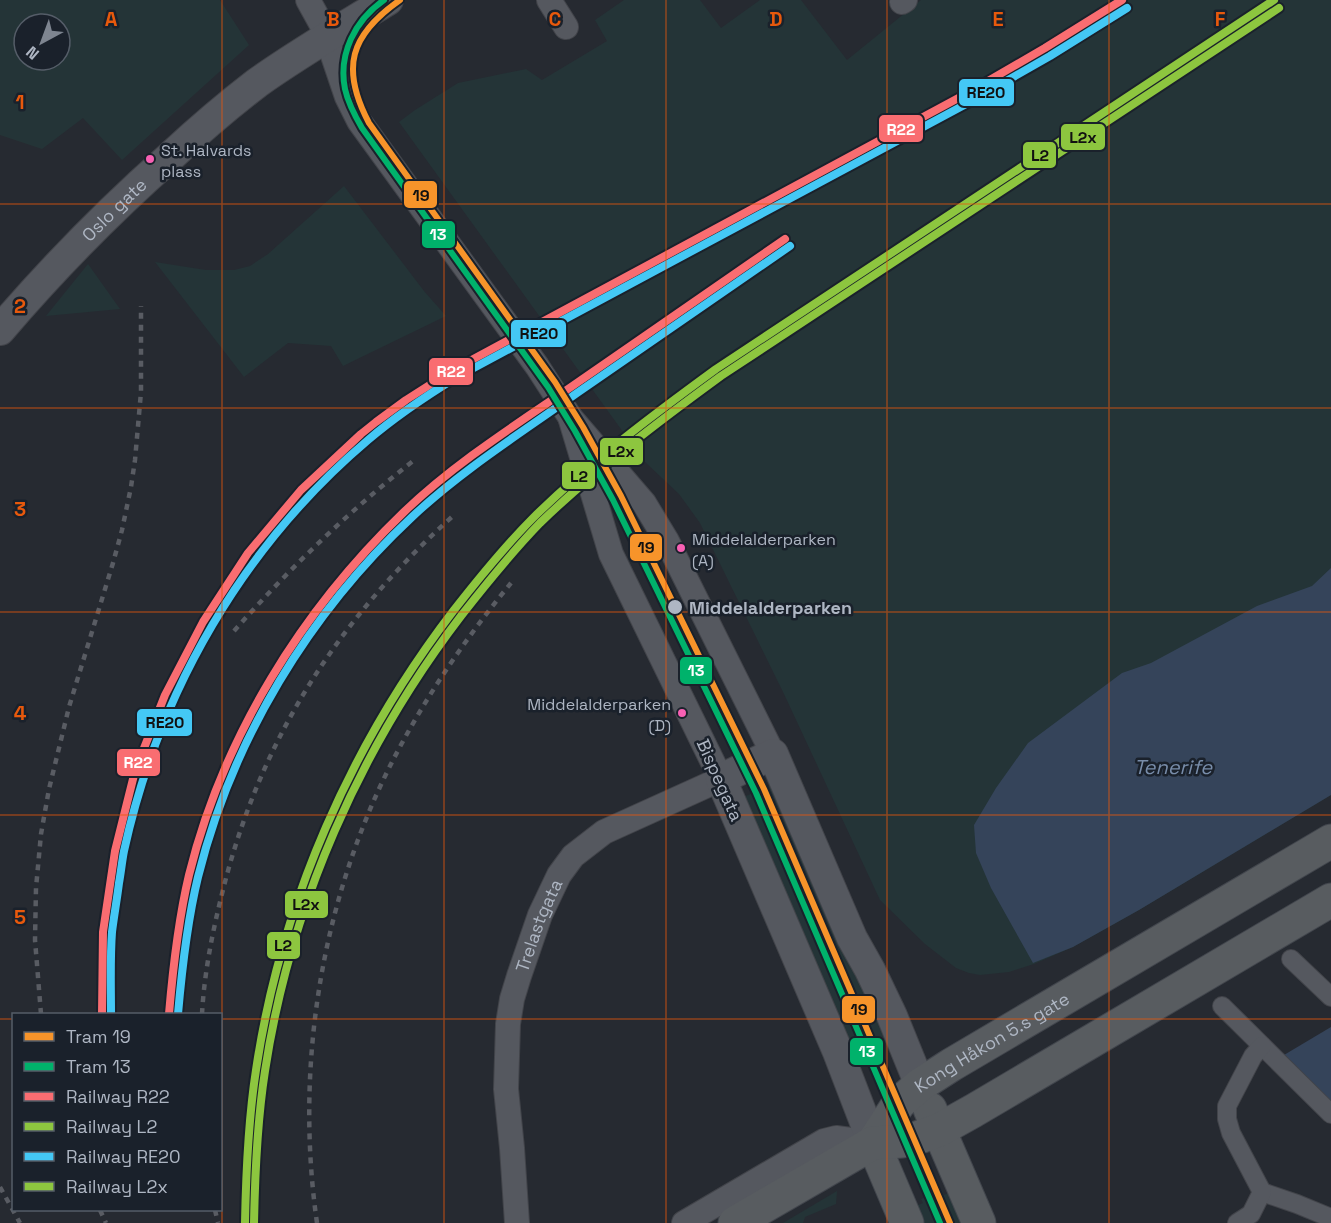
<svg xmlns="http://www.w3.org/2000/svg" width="1331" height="1223" viewBox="0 0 1331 1223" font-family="'Space Grotesk',sans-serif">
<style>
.green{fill:#243437;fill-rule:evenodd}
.water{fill:#35445a}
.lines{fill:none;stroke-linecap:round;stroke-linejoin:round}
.pedestrian-casing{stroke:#42444a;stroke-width:20}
.minor-casing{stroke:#42444a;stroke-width:26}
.tertiary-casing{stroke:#42444a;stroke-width:32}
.trunk-casing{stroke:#42464d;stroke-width:35}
.pedestrian{stroke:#55585f;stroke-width:18}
.minor{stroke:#55585f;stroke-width:24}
.tertiary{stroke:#55585f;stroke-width:30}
.trunk{stroke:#585c60;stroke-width:33}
.rail{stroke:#595c63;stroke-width:4.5;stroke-dasharray:6 6;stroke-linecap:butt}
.rail-1-casing{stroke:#1a212b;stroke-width:12}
.rail-2-casing{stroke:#1a212b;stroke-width:12}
.rail-3-casing{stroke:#1a212b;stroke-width:12}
.rail-4-casing{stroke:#1a212b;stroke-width:12}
.rail-1{stroke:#f96d71;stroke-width:8}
.rail-2{stroke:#8dc63f;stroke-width:8}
.rail-3{stroke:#44c8f5;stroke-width:8}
.rail-4{stroke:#8dc63f;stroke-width:8}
.tram-1-casing{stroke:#1a212b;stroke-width:10}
.tram-2-casing{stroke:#1a212b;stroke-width:10}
.tram-1{stroke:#f7942a;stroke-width:6}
.tram-2{stroke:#00b26b;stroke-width:6}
.grid{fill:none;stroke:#e8590c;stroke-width:1.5;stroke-opacity:0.55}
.bus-dot{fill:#f860b3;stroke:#1a212b;stroke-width:2}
.stop-dot{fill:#aeb6c3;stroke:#1a212b;stroke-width:2}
.labels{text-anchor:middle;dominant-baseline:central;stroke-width:5;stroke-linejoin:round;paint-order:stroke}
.bus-label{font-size:16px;fill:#aeb6c3;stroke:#1a212b;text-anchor:start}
.street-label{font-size:18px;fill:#aeb6c3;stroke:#1a212b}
.stop-label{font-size:18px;font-weight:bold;fill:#aeb6c3;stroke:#1a212b;text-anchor:start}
.water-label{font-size:20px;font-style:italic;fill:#788daa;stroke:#1a212b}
.grid-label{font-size:20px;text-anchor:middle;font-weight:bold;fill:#e8590c;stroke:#1a212b;stroke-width:5;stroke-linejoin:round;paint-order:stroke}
.line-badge{stroke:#1a212b;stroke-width:2}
.badge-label{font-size:16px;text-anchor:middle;font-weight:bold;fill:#fff}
.pale-badge-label{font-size:16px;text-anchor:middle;font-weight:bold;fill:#111}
</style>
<rect width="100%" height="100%" fill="#262a31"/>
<!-- green -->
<g class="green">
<path d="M0 0H220L249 45 122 160 83 118 42 149 0 135ZM24 24H60V60H24Z"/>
<polygon points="624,0 700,0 721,28 760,0 801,0 847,60 921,0 1331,0 1331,795 1139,910 1073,947 1034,964 1009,972 980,975 969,973 956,968 925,944 880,900 784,694 700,523 679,494 644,461 399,122 415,110 458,83 526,69 542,80 607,41 595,20"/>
<polygon points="344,186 424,291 446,316 343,366 331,346 288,343 244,377 155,262 206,270 234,270 250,266 268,254"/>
<polygon points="88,264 120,309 46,316"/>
<polygon points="774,784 892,1036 879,1044 881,1048 861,1060 859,1056 850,1061 739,799"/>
<polygon points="942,1190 944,1195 953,1191 967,1223 920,1223 913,1207 923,1203 921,1199"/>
<polygon points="837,1191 836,1204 805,1217 803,1223 783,1223"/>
</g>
<!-- water -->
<g class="water">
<polygon points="1331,568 1331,795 1139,910 1073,947 1033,963 991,888 976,853 974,825 996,788 1028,743 1122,673 1151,663 1257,606 1312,586"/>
<polygon points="1331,1027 1331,1101 1284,1055"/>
</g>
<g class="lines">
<defs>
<g id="pedestrian">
<polyline points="1291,959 1331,997"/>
<polyline points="1222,1006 1331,1114"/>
<polyline points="1262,1192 1297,1204 1331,1218"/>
<polyline points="1237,1223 1251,1214 1262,1192 1231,1133 1227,1119 1227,1106 1253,1056 1262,1046"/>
</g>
<g id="minor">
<polyline points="308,0 324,29 347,97 359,121 537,366 570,417 644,503 667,541 773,754"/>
<polyline points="549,0 566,27"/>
<polyline points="902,2 905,0"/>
<path id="s1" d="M517 1223 512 1148 506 1089 508 1024 512 999 519 976 540 915 559 875 573 856 604 832 721 779 611 554 570 417"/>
<polyline points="684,1223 824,1141 836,1138 873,1143"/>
</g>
<g id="tertiary">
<path id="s2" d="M0 330C53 268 109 211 170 157 198 131 227 106 257 83 299 53 344 27 388 0"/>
<polyline points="873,1143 838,1052 721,779 773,754 852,938 870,970 892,1016 920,1085"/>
</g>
<g id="trunk">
<polyline points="930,1109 979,1223"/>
<path id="s3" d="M873 1143 899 1103 920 1085 951 1065 1331 841"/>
<polyline points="873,1143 907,1223"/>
<polyline points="735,1223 873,1143 902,1141 914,1139 939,1130 973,1111 1331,900"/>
</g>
</defs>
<!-- pedestrian casing -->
<use href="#pedestrian" class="pedestrian-casing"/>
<!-- minor casing -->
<use href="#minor" class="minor-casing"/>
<!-- tertiary casing -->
<use href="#tertiary" class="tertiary-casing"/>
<!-- trunk casing -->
<use href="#trunk" class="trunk-casing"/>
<!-- pedestrian -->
<use href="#pedestrian" class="pedestrian"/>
<!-- minor -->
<use href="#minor" class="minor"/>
<!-- tertiary -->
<use href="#tertiary" class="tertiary"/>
<!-- trunk -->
<use href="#trunk" class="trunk"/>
<!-- rail -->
<g class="rail">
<path d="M234 631C289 569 348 512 413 461"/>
<polyline points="41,1014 35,940 36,888 41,834 49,789 69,707 113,563 122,530 131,487 135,460 141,392 141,306"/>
<path d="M202 1014C204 977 211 939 220 902 257 745 334 623 454 515"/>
<polyline points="0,1187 20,1223"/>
<polyline points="100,1210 106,1223"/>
<polyline points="215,1210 218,1223"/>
<path d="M317 1223C295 1070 320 907 389 768 422 702 464 640 511 583"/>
</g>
<defs>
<g id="rail-1">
<polyline points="102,1014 103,932 115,851 135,771 165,695 203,622 248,553 301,490 361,434 376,422 406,400 453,370 964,95 1045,48 1122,0"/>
<path d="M169 1014C173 967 178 921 189 875 223 737 302 610 404 512 454 464 514 426 571 387 642 338 713 288 785 239"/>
</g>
<path id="rail-2" d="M245 1223C246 1172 248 1121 256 1070 281 903 351 744 454 610 479 578 505 546 534 517 590 462 653 415 716 369L1274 0"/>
<g id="rail-3">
<path d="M111 1014C111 987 110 959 112 932 114 916 117 899 119 883 121 872 122 861 124 851 159 691 243 546 368 440 396 416 426 396 457 377L968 103 1050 56 1127 8"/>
<path d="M178 1014C182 968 187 922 198 877 232 740 309 613 412 517 462 470 521 433 577 393 648 344 719 295 790 246"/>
</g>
<path id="rail-4" d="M254 1223C255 1172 257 1122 265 1071 290 906 360 748 461 616 486 584 512 552 540 523 596 469 658 422 721 376L1279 8"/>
</defs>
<!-- rail-1 casing -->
<use href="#rail-1" class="rail-1-casing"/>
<!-- rail-2 casing -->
<use href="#rail-2" class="rail-2-casing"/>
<!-- rail-3 casing -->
<use href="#rail-3" class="rail-3-casing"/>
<!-- rail-4 casing -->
<use href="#rail-4" class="rail-4-casing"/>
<!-- rail-1 -->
<use href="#rail-1" class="rail-1"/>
<!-- rail-2 -->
<use href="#rail-2" class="rail-2"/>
<!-- rail-3 -->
<use href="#rail-3" class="rail-3"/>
<!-- rail-4 -->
<use href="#rail-4" class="rail-4"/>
<defs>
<path id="tram-1" d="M400 0C350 35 340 68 369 123L555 382 583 427 621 496 764 789 950 1223"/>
<path id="tram-2" d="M384 0C355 20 338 54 345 89 348 103 355 116 362 128L548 387 575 431 613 500 756 793 940 1223"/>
</defs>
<!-- tram-1 casing -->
<use href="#tram-1" class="tram-1-casing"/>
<!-- tram-2 casing -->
<use href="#tram-2" class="tram-2-casing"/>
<!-- tram-1 -->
<use href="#tram-1" class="tram-1"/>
<!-- tram-2 -->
<use href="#tram-2" class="tram-2"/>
</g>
<!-- grid -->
<path class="grid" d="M222 0V1223M444 0V1223M666 0V1223M887 0V1223M1109 0V1223M0 204H1331M0 408H1331M0 612H1331M0 815H1331M0 1019H14M220 1019H1331"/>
<!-- markers -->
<g class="bus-dot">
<circle cx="150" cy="159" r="5"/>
<circle cx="681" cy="548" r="5"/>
<circle cx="682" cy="713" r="5"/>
</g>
<circle class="stop-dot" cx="675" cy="607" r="8"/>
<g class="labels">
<!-- bus labels -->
<g class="bus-label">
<text x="161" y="150">St. Halvards<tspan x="161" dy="21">plass</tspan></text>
<text x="692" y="539">Middelalderparken<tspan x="692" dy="21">(A)</tspan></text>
<text x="671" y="704" text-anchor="end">Middelalderparken<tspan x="671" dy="21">(D)</tspan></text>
</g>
<!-- street labels -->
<g class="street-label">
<text stroke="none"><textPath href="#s2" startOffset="166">Oslo gate</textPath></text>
<text transform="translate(720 780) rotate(66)">Bispegata</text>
<text stroke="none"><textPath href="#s1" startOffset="303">Trelastgata</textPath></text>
<text stroke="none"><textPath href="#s3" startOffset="159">Kong Håkon 5.s gate</textPath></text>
</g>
<!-- stop labels -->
<g class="stop-label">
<text x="689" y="607">Middelalderparken</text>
</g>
<!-- water labels -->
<g class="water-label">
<text x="1173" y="767">Tenerife</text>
</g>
</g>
<g class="grid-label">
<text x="111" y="26">A</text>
<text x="333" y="26">B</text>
<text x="555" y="26">C</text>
<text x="776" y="26">D</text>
<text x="998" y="26">E</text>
<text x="1220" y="26">F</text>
<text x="20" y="109">1</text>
<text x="20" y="313">2</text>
<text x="20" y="516">3</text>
<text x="20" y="720">4</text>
<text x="20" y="924">5</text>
</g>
<g class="line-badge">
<rect x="958" y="78" width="57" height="29" rx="6" fill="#44c8f5"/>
<rect x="878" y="114" width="46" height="29" rx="6" fill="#f96d71"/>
<rect x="1060" y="123" width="46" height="28" rx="6" fill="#8dc63f"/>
<rect x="1022" y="141" width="35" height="28" rx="6" fill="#8dc63f"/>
<rect x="403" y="180" width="35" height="29" rx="6" fill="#f7942a"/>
<rect x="421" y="220" width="35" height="29" rx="6" fill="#00b26b"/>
<rect x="510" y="319" width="57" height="29" rx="6" fill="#44c8f5"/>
<rect x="428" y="357" width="46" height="29" rx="6" fill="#f96d71"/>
<rect x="599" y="437" width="45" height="29" rx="6" fill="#8dc63f"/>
<rect x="561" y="461" width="35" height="29" rx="6" fill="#8dc63f"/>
<rect x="629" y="533" width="34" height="29" rx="6" fill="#f7942a"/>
<rect x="679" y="656" width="34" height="29" rx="6" fill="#00b26b"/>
<rect x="136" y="708" width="57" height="29" rx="6" fill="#44c8f5"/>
<rect x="116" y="748" width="45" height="29" rx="6" fill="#f96d71"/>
<rect x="284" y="890" width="45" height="29" rx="6" fill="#8dc63f"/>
<rect x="266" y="931" width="35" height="29" rx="6" fill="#8dc63f"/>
<rect x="841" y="995" width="35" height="29" rx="6" fill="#f7942a"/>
<rect x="849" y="1037" width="35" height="29" rx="6" fill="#00b26b"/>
</g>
<g class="badge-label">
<text x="901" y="135">R22</text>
<text x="438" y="240">13</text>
<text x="451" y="377">R22</text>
<text x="696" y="676">13</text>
<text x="138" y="768">R22</text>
<text x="867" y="1057">13</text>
</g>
<g class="pale-badge-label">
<text x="986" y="98">RE20</text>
<text x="1083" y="143">L2x</text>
<text x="1040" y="161">L2</text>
<text x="421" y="201">19</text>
<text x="539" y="339">RE20</text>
<text x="621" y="457">L2x</text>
<text x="579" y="482">L2</text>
<text x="646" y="553">19</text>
<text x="165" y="728">RE20</text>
<text x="306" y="910">L2x</text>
<text x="283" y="951">L2</text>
<text x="859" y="1015">19</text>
</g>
<!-- legend -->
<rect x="12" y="1013" width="210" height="198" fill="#1a212b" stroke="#555d68" stroke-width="1.5"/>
<rect x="24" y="1032" width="30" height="9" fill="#f7942a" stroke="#555d68" stroke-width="1.5"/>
<text x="66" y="1043" font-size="18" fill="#aeb6c3">Tram 19</text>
<rect x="24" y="1062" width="30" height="9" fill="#00b26b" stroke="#555d68" stroke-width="1.5"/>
<text x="66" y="1073" font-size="18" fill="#aeb6c3">Tram 13</text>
<rect x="24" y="1092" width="30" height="9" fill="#f96d71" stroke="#555d68" stroke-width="1.5"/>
<text x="66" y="1103" font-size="18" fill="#aeb6c3">Railway R22</text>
<rect x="24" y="1122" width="30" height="9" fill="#8dc63f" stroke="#555d68" stroke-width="1.5"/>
<text x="66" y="1133" font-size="18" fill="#aeb6c3">Railway L2</text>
<rect x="24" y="1152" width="30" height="9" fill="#44c8f5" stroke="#555d68" stroke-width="1.5"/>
<text x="66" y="1163" font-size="18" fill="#aeb6c3">Railway RE20</text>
<rect x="24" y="1182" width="30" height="9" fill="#8dc63f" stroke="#555d68" stroke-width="1.5"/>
<text x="66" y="1193" font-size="18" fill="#aeb6c3">Railway L2x</text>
<!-- north arrow -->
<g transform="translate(42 42) rotate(221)"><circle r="28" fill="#1a212b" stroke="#555d68" stroke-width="1.5"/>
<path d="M0-4.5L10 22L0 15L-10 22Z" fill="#7e8590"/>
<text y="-9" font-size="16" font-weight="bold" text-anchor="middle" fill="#aeb6c3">N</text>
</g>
</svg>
